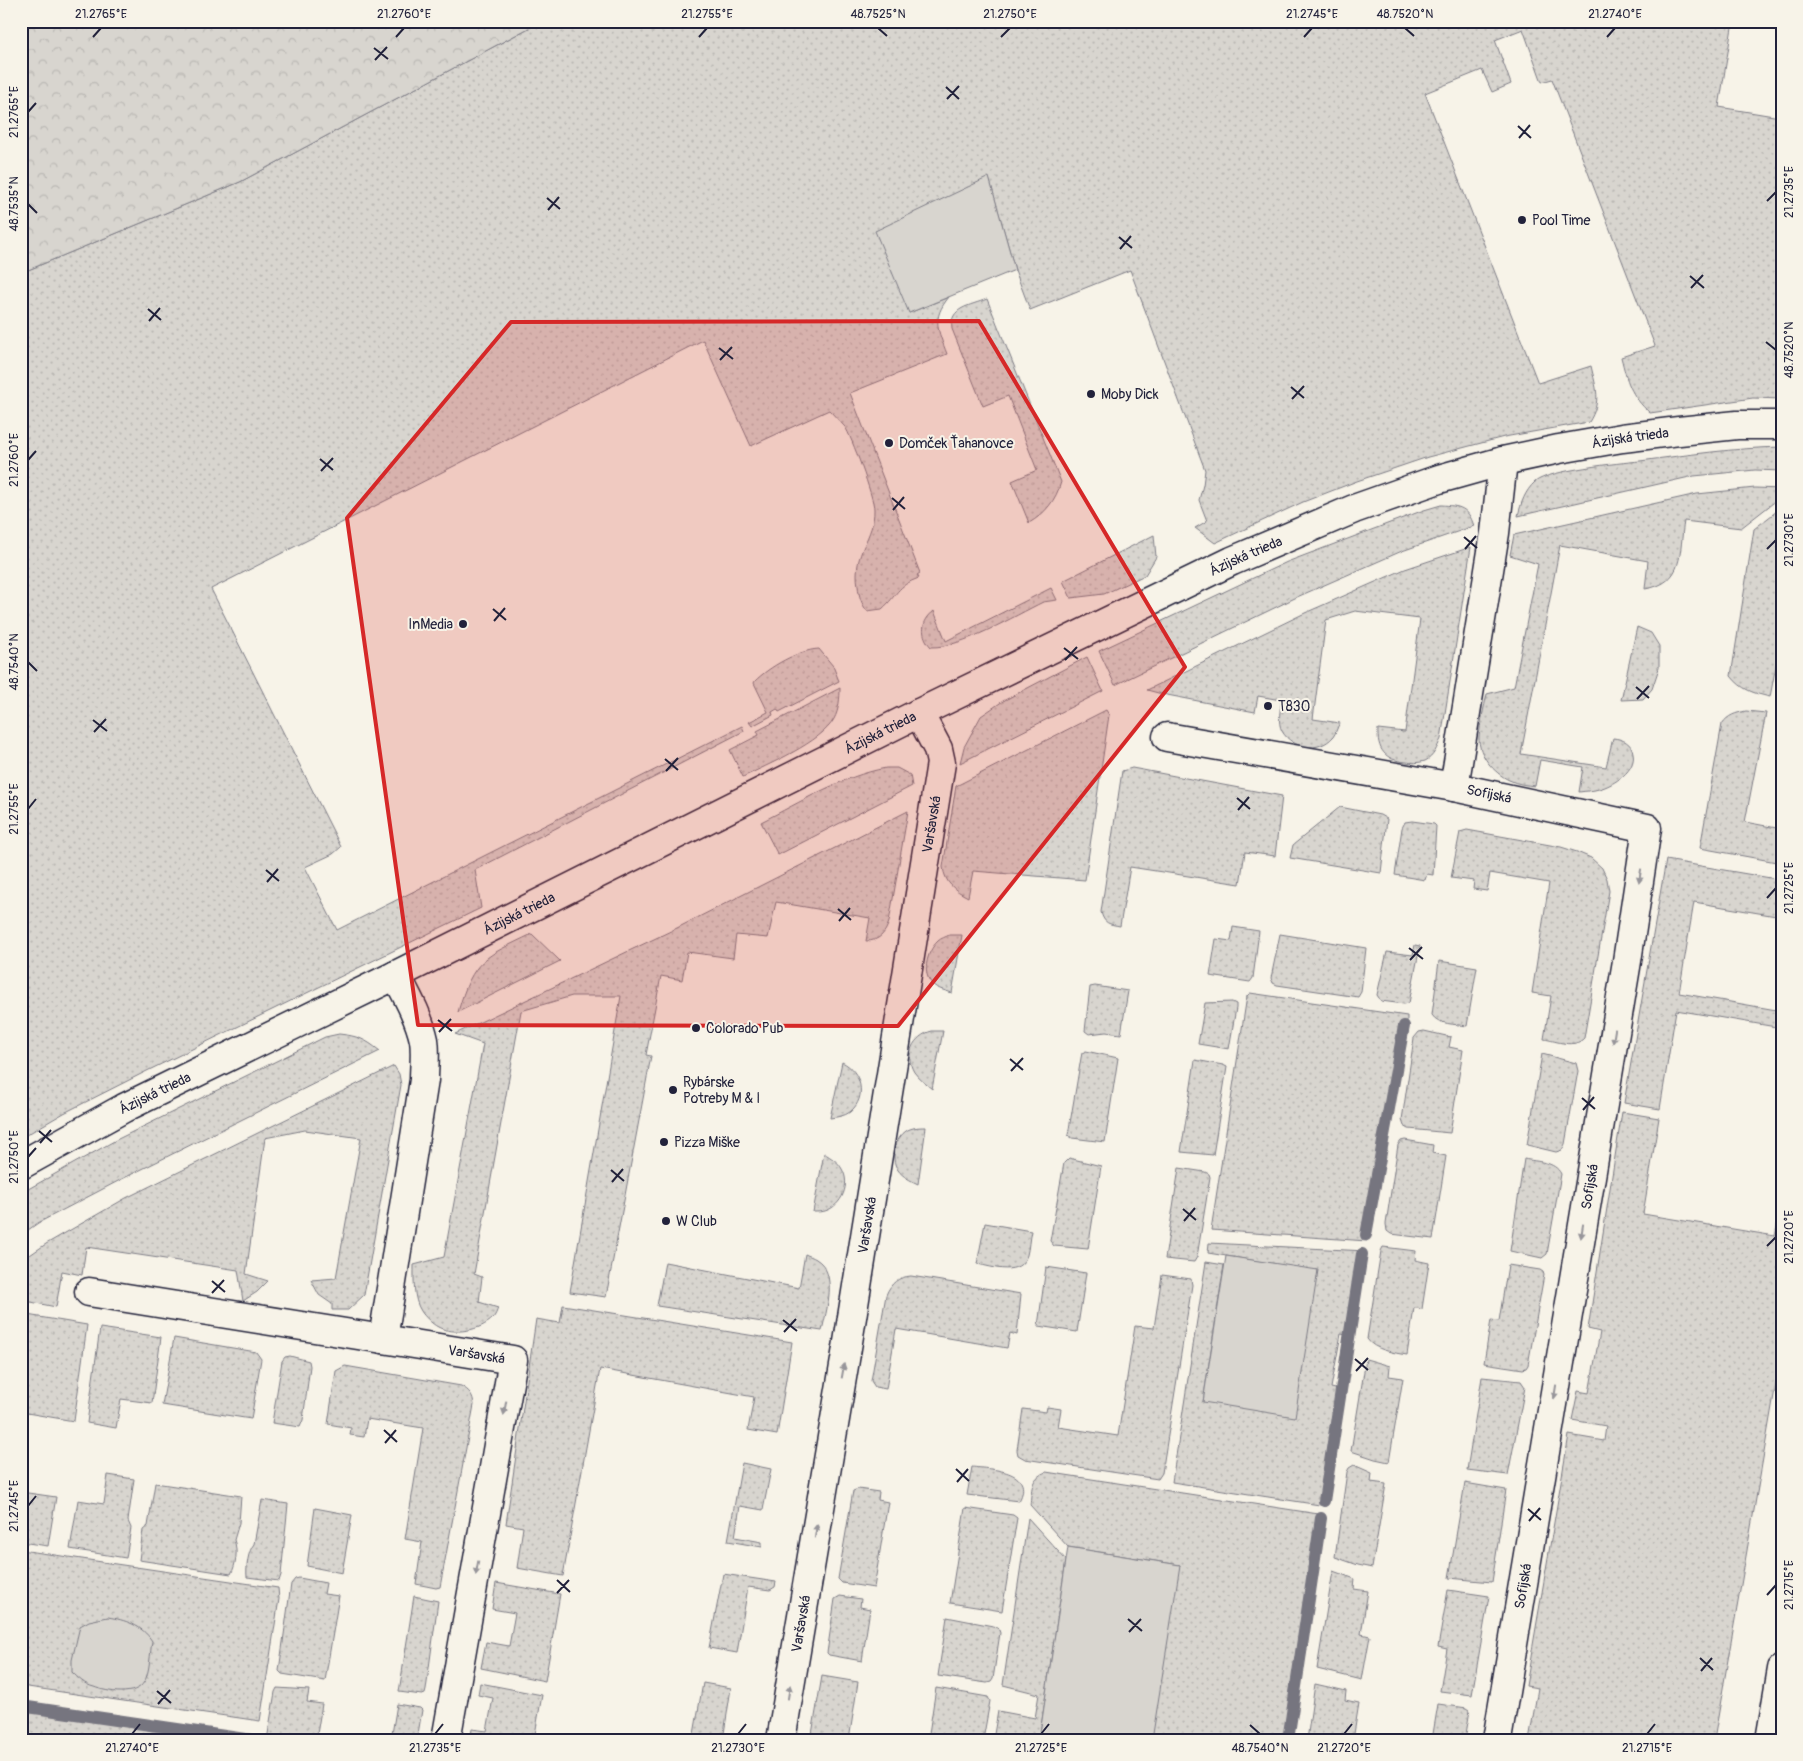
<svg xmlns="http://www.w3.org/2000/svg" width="1803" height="1761" viewBox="0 0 1803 1761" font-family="Pangolin,sans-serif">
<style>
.grass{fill:url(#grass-dots);stroke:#7d7c85}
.forest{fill:url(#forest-crowns);stroke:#7d7c85}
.park{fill:#d8d5cf;stroke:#7d7c85}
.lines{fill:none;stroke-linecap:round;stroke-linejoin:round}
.stream{stroke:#76747f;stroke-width:12}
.street-casing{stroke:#22223b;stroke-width:31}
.secondary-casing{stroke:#22223b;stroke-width:31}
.street{stroke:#f7f3e8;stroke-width:28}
.secondary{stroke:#f7f3e8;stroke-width:28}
.oneway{fill:#97959a}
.marked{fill:#d62828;fill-opacity:0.2;stroke:#d62828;stroke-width:4;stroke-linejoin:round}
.ticks{fill:none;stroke:#22223b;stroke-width:2}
.poi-dot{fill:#22223b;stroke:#f7f3e8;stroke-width:2}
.labels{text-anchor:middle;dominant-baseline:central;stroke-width:4;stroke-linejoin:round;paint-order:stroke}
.poi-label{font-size:14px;fill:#22223b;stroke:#f7f3e8;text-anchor:start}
.street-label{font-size:14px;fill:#22223b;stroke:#f7f3e8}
.neatline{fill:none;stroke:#22223b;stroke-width:2}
.ticks-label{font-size:12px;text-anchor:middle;fill:#22223b}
</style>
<defs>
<pattern id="grass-dots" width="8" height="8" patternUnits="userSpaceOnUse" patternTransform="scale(1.25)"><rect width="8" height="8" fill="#d8d5cf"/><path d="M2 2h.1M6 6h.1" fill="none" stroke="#b9b7b3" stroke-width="1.8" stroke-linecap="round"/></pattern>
<pattern id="forest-crowns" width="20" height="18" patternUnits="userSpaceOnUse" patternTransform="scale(1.25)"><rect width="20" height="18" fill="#d8d5cf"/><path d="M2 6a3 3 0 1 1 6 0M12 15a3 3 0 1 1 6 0" fill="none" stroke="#b9b7b3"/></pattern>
</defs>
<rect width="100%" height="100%" fill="#f7f3e8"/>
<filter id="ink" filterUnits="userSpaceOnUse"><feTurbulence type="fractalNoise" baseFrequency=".02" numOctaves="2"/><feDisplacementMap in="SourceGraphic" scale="10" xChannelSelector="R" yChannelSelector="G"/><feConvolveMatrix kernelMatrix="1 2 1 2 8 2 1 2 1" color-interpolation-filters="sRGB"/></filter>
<g filter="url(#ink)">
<!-- grass -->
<g class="grass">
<path d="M542 21H1733L1719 107 1780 117V139L1782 155V399L1753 398 1650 413C1630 395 1627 381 1621 357L1655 346 1552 79 1542 82 1523 29 1495 40 1511 84 1492 92 1482 70 1425 93 1538 383 1591 366C1596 388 1602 401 1589 422L1504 437 1428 457 1357 481 1303 502 1215 543 1195 528 1207 521 1199 500 1203 485 1205 470 1130 270 1030 310 1015 270 989 178 909 313 949 297C931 319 938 330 947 354L850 393 920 573 917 575 919 578C896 586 898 595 882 609L867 611C861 603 859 596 858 586 852 552 875 538 874 509 874 498 851 435 845 427 840 421 834 416 829 410L751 446 703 340 211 589 341 847 333 854 305 867 337 930 742 726 744 731 475 870 481 908 147 1071 64 1113 21 1138V273L240 182Z"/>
<path d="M987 299 1061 482C1056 500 1045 514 1029 523L1012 481 1037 470 1008 396 983 406 952 329C949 307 970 306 987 299Z"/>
<path d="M1782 447V471L1755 470 1694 476 1518 516C1521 503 1525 491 1535 482 1549 470 1619 463 1640 461 1687 455 1734 448 1782 447Z"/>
<path d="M1755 488 1782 489V496L1741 528 1684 521C1679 552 1685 583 1645 589L1648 561 1560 545 1521 754 1606 767 1613 738C1623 739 1632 743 1633 753 1637 770 1614 785 1599 789 1592 791 1586 791 1579 792L1583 767 1540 760 1535 786C1526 785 1517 784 1509 780 1494 773 1478 755 1479 737 1480 723 1484 708 1487 694L1514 687 1538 564 1510 555 1514 535 1697 494Z"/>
<path d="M1441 505C1460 506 1468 507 1474 526L1402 551 1297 597 1115 685 1099 651 1287 562 1424 510Z"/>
<path d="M1782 507V634L1770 697C1753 693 1742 690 1731 676L1754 529Z"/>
<polygon points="1154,535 1156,557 1145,575 1104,594 1071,598 1063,581"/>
<path d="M1471 547 1441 739C1437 747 1434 757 1425 761 1419 763 1412 763 1406 762 1385 760 1377 750 1378 729L1405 732 1420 619 1355 611 1326 620 1313 719 1340 723C1337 727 1336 733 1333 737 1319 753 1292 749 1282 731 1277 722 1281 709 1281 700L1258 696 1255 712 1162 694 1147 690 1305 613 1405 569Z"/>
<path d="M1051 588 1057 600 1043 602C1014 616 962 648 931 647 920 635 921 621 934 611L946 641Z"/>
<polygon points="1637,627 1651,633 1659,646 1659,668 1652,689 1643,699 1621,700"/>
<path d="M819 649 833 666 839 681 779 712 777 709 772 712 773 715 752 726 749 722 768 712 754 683 755 681C769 667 798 650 819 649Z"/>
<polygon points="1087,657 1103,691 960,763 964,747 981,716 1003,701"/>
<path d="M840 688C840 698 839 710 834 719 822 742 767 765 743 777L730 750 759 735 757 731Z"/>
<path d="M1106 710 1109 715 1085 880 973 871 968 897C954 890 945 883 943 867L956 786Z"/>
<path d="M1746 711 1766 713 1745 822 1782 829V863L1700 848 1722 724C1728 715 1736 713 1746 711Z"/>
<path d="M886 768H897L910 775 912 786 778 855 761 822C801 802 842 776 886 768Z"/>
<path d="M1132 768 1282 796 1275 856 1245 852 1240 884 1130 867 1120 926C1109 924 1104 924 1101 912L1122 771Z"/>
<polygon points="1340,807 1380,815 1387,819 1381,873 1290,858 1293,845"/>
<path d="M908 811 889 922C885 934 879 941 866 941L870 918 776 902 768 938 736 935 733 958 687 952 682 980 661 976 646 1055 651 1056 606 1297 570 1292 621 996H572L521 1011 474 1274 482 1277 479 1302 498 1308C497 1311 495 1316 493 1318 481 1331 453 1335 438 1327 432 1324 424 1316 421 1311 413 1299 414 1279 414 1265L444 1257 483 1044 455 1034 677 928Z"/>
<polygon points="1412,821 1434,824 1436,826 1433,875 1427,874 1425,880 1395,875 1402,828 1405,822"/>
<path d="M1467 830 1561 847 1577 852 1591 858 1602 868 1607 879 1609 891 1584 1038C1574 1049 1557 1041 1544 1039L1551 996 1532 993 1549 883 1490 873 1487 891 1473 889 1474 881 1451 878 1460 832Z"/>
<polygon points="1666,860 1782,880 1782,917 1694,902 1679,993 1782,1011 1782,1028 1676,1010 1660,1109 1624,1103"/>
<polygon points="1233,927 1259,931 1253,978 1250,982 1210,976 1216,939 1231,941"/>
<path d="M532 934 560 961 458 1012C473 958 485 957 532 934Z"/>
<polygon points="1280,934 1366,948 1361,992 1358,997 1277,985 1273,983 1271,978"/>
<path d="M949 935H962L952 993C947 991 941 990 936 987 920 977 926 952 938 941 941 938 946 937 949 935Z"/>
<polygon points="1415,945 1420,946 1409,1003 1404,1004 1381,1001 1377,995 1387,952 1413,955"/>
<path d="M1439 961 1477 967 1467 1026C1456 1024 1438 1025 1432 1015Z"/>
<polygon points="1095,986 1128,991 1121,1034 1106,1032 1089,1034 1085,1031 1090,987"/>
<polygon points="1250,993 1407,1016 1407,1022 1367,1241 1211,1230 1247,996"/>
<polygon points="1232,1002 1236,1004 1236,1008 1229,1049 1198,1044 1205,1003"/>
<path d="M932 1031H943L932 1089C926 1084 919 1079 914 1072 904 1055 913 1036 932 1031Z"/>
<polygon points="1424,1031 1451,1037 1449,1047 1463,1050 1450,1133 1409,1129 1404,1126 1402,1120 1414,1038 1419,1032"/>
<path d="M339 1034C358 1036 365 1039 380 1051L122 1179 38 1223 21 1235V1193L116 1140 325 1037Z"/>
<polygon points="1086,1051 1118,1058 1105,1142 1072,1138 1068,1135 1081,1058 1082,1053"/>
<polygon points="1542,1054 1576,1063 1578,1071 1565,1144 1562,1150 1556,1152 1527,1145"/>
<polygon points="1195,1060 1223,1065 1227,1067 1213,1155 1181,1152"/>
<path d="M842 1062C861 1071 868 1097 850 1112 845 1116 837 1117 830 1118Z"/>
<polygon points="394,1066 399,1074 401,1085 364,1295 348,1310 332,1310 332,1304 319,1295 311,1280 336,1278 361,1138 305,1130 265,1138 246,1274 268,1281 257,1292 243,1301 238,1270 86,1247 82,1275 62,1271 56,1307 21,1300 21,1261 46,1244 126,1198"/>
<polygon points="1622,1112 1659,1118 1643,1214 1775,1236 1782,1201 1782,1349 1714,1740 1529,1740 1538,1688 1526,1686 1569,1435 1604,1441 1606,1426 1572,1420 1578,1391 1589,1393 1600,1332 1588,1329"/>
<path d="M926 1127 918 1184C910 1180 903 1177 898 1170 889 1158 896 1134 910 1129 915 1127 921 1127 926 1127Z"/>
<polygon points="1405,1140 1433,1145 1432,1153 1446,1156 1433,1239 1391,1234 1387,1231 1386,1224 1398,1145 1401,1141"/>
<path d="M824 1153C831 1158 838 1161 842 1169 851 1184 842 1206 825 1211 821 1212 817 1212 813 1212Z"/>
<polygon points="1069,1158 1101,1166 1088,1249 1054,1246 1050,1241 1064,1163"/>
<path d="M1524 1159C1537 1162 1555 1161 1561 1174L1547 1254 1542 1258 1510 1251Z"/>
<polygon points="1179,1168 1205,1172 1209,1174 1210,1177 1197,1257 1194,1262 1165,1259"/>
<path d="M985 1223 1031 1231C1029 1239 1029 1248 1027 1255 1020 1277 993 1267 977 1264Z"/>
<polygon points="1209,1243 1366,1251 1352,1336 1341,1334 1331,1388 1344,1391 1326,1506 1172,1482 1206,1262 1224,1265 1203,1402 1318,1271 1208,1253"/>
<path d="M1383 1247 1416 1251 1415 1260 1429 1263 1422 1309 1414 1308 1407 1355C1395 1353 1374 1350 1367 1339L1381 1251Z"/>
<path d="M805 1254C809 1256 813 1257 816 1259 839 1273 826 1311 822 1331L657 1306 665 1262 799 1288Z"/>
<polygon points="1508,1265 1540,1270 1543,1272 1544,1275 1528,1365 1526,1368 1523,1369 1484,1363 1491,1320 1499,1321"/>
<polygon points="1046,1267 1086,1273 1077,1332 1038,1326"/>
<polygon points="1162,1275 1191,1279 1192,1285 1162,1473 1158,1479 1025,1459 1018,1455 1017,1450 1023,1409 1046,1412 1047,1407 1061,1409 1058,1427 1118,1436 1135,1326 1154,1328"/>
<path d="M911 1276 1021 1294 1017 1335 1010 1333 1007 1348 896 1329 886 1389 875 1387 871 1381 886 1295C891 1283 898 1277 911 1276Z"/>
<polygon points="563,1305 792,1342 777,1435 748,1430 754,1397 600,1369 563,1576 517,1568 523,1527 506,1524 536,1319 560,1323"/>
<polygon points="21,1314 87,1325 74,1421 21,1412"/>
<polygon points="100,1328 161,1337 152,1403 121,1399 116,1428 87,1423"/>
<polygon points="174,1338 256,1352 261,1359 251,1419 162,1405"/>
<polygon points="290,1356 309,1361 310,1366 303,1420 300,1427 272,1423 282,1361 285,1357"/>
<polygon points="1366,1359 1390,1366 1389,1376 1403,1378 1389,1462 1375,1459 1351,1451"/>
<path d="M345 1366 461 1386C470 1391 473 1395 474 1405L440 1587 436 1588 416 1584 422 1542 405 1539 423 1428 367 1419 364 1437 350 1435 351 1428 328 1424 336 1371Z"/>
<polygon points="1482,1377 1521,1381 1525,1387 1508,1475 1467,1470"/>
<polygon points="742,1463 771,1469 763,1510 740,1506 735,1537 762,1542 762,1547 728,1541"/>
<polygon points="1354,1465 1372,1473 1371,1482 1386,1484 1372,1568 1358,1565 1335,1557 1347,1472 1349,1468"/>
<path d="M972 1467C990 1469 1036 1470 1019 1501L967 1495Z"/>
<path d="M1046 1472 1325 1515 1291 1740H1098L1180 1565 1068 1547 1030 1505C1032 1490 1030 1478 1046 1472Z"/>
<polygon points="108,1475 134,1479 128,1521 131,1528 126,1558 70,1549 78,1500 104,1504"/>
<path d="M155 1483 241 1496 239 1523 234 1540C238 1550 236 1565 231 1574L139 1560 143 1530 148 1526Z"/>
<polygon points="1465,1483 1506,1490 1492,1582 1449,1578"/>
<polygon points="858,1489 879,1492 878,1500 888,1502 874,1588 842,1583 838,1579 853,1491"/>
<polygon points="21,1492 56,1497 48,1546 21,1542"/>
<path d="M262 1500 288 1504 281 1575 279 1581 247 1577C246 1567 248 1551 254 1544Z"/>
<polygon points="315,1508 352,1515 342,1573 307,1566"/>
<polygon points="965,1508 1013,1515 1017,1518 1002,1611 950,1603"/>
<polygon points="1028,1518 1066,1560 1039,1740 993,1740 998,1711 1035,1718 1039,1694 1003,1685"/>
<polygon points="21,1550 278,1588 279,1599 260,1721 21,1686"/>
<polygon points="1333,1571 1355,1579 1354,1589 1368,1591 1361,1634 1370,1636 1362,1680 1317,1669"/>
<polygon points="723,1574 776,1582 775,1587 770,1590 748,1587 737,1653 709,1648"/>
<polygon points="299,1578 326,1583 324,1594 339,1596 325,1681 282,1674 279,1671 291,1584 295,1579"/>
<polygon points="496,1583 560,1594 545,1681 481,1668 486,1642 509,1646 515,1613 492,1609"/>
<polygon points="1448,1590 1489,1596 1472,1695 1440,1691 1447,1649 1438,1647"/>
<polygon points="414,1596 438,1601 426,1690 425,1694 422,1695 399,1692"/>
<polygon points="840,1596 861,1599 860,1607 870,1609 862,1661 829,1655 827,1653 835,1599"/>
<polygon points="947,1617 998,1627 1000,1633 993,1679 991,1682 987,1683 938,1676"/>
<polygon points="822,1676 858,1682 849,1740 811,1740"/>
<polygon points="480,1683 542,1695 534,1740 470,1740 472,1729 487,1731 493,1698 478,1695"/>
<polygon points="703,1683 731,1688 723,1740 693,1740"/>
<polygon points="1315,1684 1346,1691 1345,1700 1359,1703 1353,1740 1307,1740"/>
<polygon points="277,1688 309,1690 307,1702 322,1704 316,1740 267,1740 275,1692"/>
<polygon points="936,1688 988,1697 990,1701 983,1740 928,1740"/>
<polygon points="21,1702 258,1737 258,1740 59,1740 36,1736 29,1740 21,1740"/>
<polygon points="397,1704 420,1708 422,1710 417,1740 391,1740"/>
<polygon points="1438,1704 1467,1708 1470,1710 1465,1740 1432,1740"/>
</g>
<!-- forest -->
<polygon class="forest" points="21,21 542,21 240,182 21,273"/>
<!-- park -->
<g class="park">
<polygon points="989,177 1015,270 909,313 875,231"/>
<polygon points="1226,1256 1318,1270 1295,1417 1203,1402"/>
<polygon points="1068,1547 1180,1565 1152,1740 1039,1740"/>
<path d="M108 1617C125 1620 142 1625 152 1641 150 1652 150 1673 144 1682 136 1697 107 1692 94 1687 85 1685 78 1678 72 1672V1660L80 1626 89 1621Z"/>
</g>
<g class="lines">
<!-- stream -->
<g class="stream">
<polyline points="1366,1235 1404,1026"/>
<polyline points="1324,1501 1362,1254"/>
<polyline points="21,1706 252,1740"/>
<polyline points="1288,1740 1321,1518"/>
</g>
<defs>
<g id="street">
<polyline points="1167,737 1454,787"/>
<path id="s1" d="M396 975C407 996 419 1017 424 1040 426 1053 424 1067 424 1080L383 1339 513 1360 446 1740"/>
<polyline points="89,1292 383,1339"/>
<path id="s2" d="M781 1740 848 1342 941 763 938 749 919 713"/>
<path id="s3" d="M1497 1740 1627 961 1647 828 1454 787 1495 533 1503 461"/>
<polyline points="1770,1740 1782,1669"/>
</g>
<g id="secondary">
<path id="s4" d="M21 1165 124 1108 396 975 919 713 1232 561 1354 509 1439 479 1503 461 1559 449 1622 438 1679 431 1737 425H1782"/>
</g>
</defs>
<!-- street casing -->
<use href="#street" class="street-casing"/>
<!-- secondary casing -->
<use href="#secondary" class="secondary-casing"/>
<!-- street -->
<use href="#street" class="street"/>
<!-- secondary -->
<use href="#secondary" class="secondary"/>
</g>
<!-- one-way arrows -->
<defs><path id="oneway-solid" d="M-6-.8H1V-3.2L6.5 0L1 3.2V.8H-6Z" transform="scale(1.25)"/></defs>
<g class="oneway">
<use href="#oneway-solid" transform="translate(1640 876) rotate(99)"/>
<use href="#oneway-solid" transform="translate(1614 1036) rotate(99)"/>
<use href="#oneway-solid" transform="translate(1582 1231) rotate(99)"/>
<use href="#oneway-solid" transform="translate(843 1371) rotate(-80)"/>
<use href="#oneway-solid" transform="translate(1555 1392) rotate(99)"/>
<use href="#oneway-solid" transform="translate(505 1408) rotate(100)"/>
<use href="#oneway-solid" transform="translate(816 1531) rotate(-81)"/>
<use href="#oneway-solid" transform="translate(477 1568) rotate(100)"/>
<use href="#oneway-solid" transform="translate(789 1692) rotate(-81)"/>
</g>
</g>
<!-- marked area -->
<path class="marked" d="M979 321 1185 667 898 1026 418 1025 347 518 511 322Z"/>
<!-- ticks -->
<path class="ticks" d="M878 28 887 36M1405 28 1414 36M93 37 101 28M396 37 404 28M699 37 707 28M1001 37 1010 28M1304 37 1312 28M1607 37 1615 28M374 48 388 59M375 60 387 47M946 87 959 99M947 99 959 86M28 112 36 103M1518 126 1531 138M1519 138 1530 125M547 198 560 209M1767 201 1776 192M28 204 37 213M548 210 559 197M1119 237 1132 248M1120 249 1131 236M1690 276 1704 288M1691 288 1703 275M148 309 161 320M149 321 160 308M1766 342 1776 350M719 348 733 359M720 360 732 347M1291 387 1304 398M1292 399 1304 386M320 459 333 470M28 460 36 451M321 471 333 458M892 498 905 509M893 510 904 497M1464 537 1477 548M1465 549 1476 536M1767 549 1776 540M493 609 506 620M494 621 505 608M1064 648 1078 659M1065 660 1077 647M28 662 37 671M1636 687 1649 698M1637 699 1649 686M93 720 107 731M94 732 106 719M665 759 678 770M666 771 678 758M1237 798 1250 809M28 809 36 799M1238 810 1249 797M266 870 279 881M267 882 278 869M1767 898 1776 888M838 909 851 920M839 921 850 908M1409 948 1423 959M1410 960 1422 947M438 1020 452 1031M439 1032 451 1019M1010 1059 1023 1070M1011 1071 1023 1058M1582 1098 1595 1109M1583 1110 1594 1097M39 1131 52 1142M40 1143 51 1130M28 1157 36 1148M611 1170 624 1181M612 1182 623 1169M1183 1209 1196 1220M1184 1221 1195 1208M1767 1246 1776 1237M212 1281 225 1292M212 1293 224 1280M783 1320 797 1331M784 1332 796 1319M1355 1359 1368 1370M1356 1371 1368 1358M384 1430 397 1442M385 1443 396 1430M956 1469 969 1481M957 1482 968 1469M28 1506 36 1496M1528 1509 1541 1520M1529 1521 1540 1508M557 1580 570 1592M557 1593 569 1580M1767 1595 1776 1585M1128 1619 1142 1631M1129 1632 1141 1619M1700 1658 1713 1670M1701 1671 1712 1658M157 1691 171 1703M158 1704 170 1690M1250 1725 1260 1734M132 1734 140 1724M435 1734 443 1724M738 1734 746 1724M1041 1734 1049 1724M1344 1734 1352 1724M1647 1734 1655 1724"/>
<!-- markers -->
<g class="poi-dot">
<circle cx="1522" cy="220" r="5"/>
<circle cx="1091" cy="394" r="5"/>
<circle cx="889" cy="443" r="5"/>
<circle cx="463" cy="624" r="5"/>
<circle cx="1268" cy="706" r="5"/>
<circle cx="696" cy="1028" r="5"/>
<circle cx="673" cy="1090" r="5"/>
<circle cx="664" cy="1142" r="5"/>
<circle cx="666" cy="1221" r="5"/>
</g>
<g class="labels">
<!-- poi labels -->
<g class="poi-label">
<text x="1532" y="220">Pool Time</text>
<text x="1101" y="394">Moby Dick</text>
<text x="899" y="443">Domček Ťahanovce</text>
<text x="453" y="624" text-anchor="end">InMedia</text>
<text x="1278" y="706">T830</text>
<text x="706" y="1028">Colorado Pub</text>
<text x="683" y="1082">Rybárske<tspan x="683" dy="16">Potreby M &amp; I</tspan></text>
<text x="674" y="1142">Pizza Miške</text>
<text x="676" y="1221">W Club</text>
</g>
<!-- street labels -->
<g class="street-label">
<text stroke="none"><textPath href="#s4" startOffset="1772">Ázijská trieda</textPath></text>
<text stroke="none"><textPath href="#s4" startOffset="1368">Ázijská trieda</textPath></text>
<text stroke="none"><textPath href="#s4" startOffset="962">Ázijská trieda</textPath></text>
<text transform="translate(1489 794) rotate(12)">Sofijská</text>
<text stroke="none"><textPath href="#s2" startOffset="928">Varšavská</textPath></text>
<text stroke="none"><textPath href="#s4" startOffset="558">Ázijská trieda</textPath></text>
<text stroke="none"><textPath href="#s4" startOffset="152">Ázijská trieda</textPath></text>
<text stroke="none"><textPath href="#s3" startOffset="561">Sofijská</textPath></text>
<text stroke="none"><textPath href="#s2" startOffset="522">Varšavská</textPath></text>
<text stroke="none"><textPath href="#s1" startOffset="468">Varšavská</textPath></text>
<text stroke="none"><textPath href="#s3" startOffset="156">Sofijská</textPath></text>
<text stroke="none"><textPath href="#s2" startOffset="118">Varšavská</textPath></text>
</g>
</g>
<!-- margin -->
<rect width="1803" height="1761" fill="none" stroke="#f7f3e8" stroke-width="55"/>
<rect x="28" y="28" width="1748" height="1706" class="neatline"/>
<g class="ticks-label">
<text x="101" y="18">21.2765°E</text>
<text x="404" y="18">21.2760°E</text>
<text x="707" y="18">21.2755°E</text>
<text x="878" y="18">48.7525°N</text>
<text x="1010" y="18">21.2750°E</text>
<text x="1312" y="18">21.2745°E</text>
<text x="1405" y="18">48.7520°N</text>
<text x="1615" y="18">21.2740°E</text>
<text transform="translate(14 112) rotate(-90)" y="4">21.2765°E</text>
<text transform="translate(1789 192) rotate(-90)" y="4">21.2735°E</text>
<text transform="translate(14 204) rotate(-90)" y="4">48.7535°N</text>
<text transform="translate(1789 350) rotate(-90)" y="4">48.7520°N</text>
<text transform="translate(14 460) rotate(-90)" y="4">21.2760°E</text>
<text transform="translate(1789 540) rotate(-90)" y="4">21.2730°E</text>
<text transform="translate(14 662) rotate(-90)" y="4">48.7540°N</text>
<text transform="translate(14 809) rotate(-90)" y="4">21.2755°E</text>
<text transform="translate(1789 888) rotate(-90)" y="4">21.2725°E</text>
<text transform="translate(14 1157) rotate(-90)" y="4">21.2750°E</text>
<text transform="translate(1789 1237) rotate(-90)" y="4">21.2720°E</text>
<text transform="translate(14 1506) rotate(-90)" y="4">21.2745°E</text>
<text transform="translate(1789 1585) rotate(-90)" y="4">21.2715°E</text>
<text x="132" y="1752">21.2740°E</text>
<text x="435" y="1752">21.2735°E</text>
<text x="738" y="1752">21.2730°E</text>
<text x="1041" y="1752">21.2725°E</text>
<text x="1260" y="1752">48.7540°N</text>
<text x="1344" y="1752">21.2720°E</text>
<text x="1647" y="1752">21.2715°E</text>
</g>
</svg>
